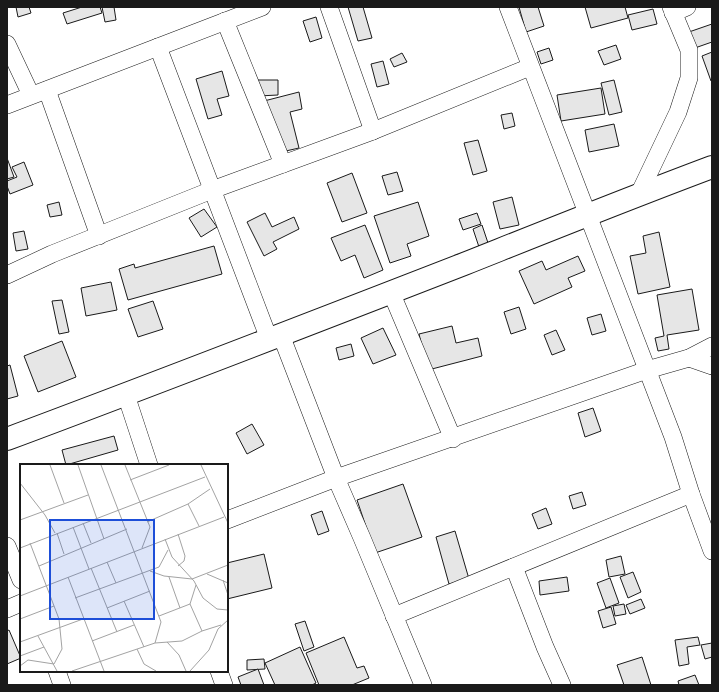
<svg xmlns="http://www.w3.org/2000/svg" width="719" height="692" viewBox="0 0 719 692" font-family="'Source Sans 3',sans-serif">
<style>
.building{fill:#e6e6e6;stroke:#1a1a1a}
.lines{fill:none;stroke-linecap:round;stroke-linejoin:round}
.minor-casing{stroke:#1a1a1a;stroke-width:18}
.tertiary-casing{stroke:#1a1a1a;stroke-width:24}
.minor{stroke:#fff;stroke-width:17}
.tertiary{stroke:#fff;stroke-width:22}
.inset-road{fill:none;stroke:#a3a3a3;stroke-width:1}
.view{fill:#1d4ed8;fill-opacity:0.15;stroke:#1d4ed8;stroke-width:2}
.inset-edge{fill:none;stroke:#1a1a1a;stroke-width:2}
</style>
<rect width="100%" height="100%" fill="#fff"/>
<!-- building -->
<g class="building">
<polygon points="16,7 29,7 31,13 18,17"/>
<polygon points="82,7 100,7 102,13 67,24 63,13"/>
<polygon points="102,7 114,7 116,20 105,22"/>
<polygon points="348,7 363,7 372,38 358,41"/>
<polygon points="519,7 538,7 544,26 526,32"/>
<polygon points="585,7 625,7 628,18 591,28"/>
<polygon points="653,9 657,24 632,30 628,15"/>
<polygon points="316,17 322,38 310,42 303,21"/>
<polygon points="712,24 712,42 692,49 686,33"/>
<polygon points="616,45 621,59 604,65 598,51"/>
<polygon points="549,48 553,60 541,64 537,52"/>
<polygon points="712,52 712,81 711,81 702,56"/>
<polygon points="402,53 407,62 394,67 390,59"/>
<polygon points="383,61 389,84 377,87 371,64"/>
<polygon points="222,71 229,96 217,99 222,115 208,119 196,79"/>
<polygon points="258,80 278,80 278,95 258,96"/>
<polygon points="614,80 622,112 609,115 601,83"/>
<polygon points="601,88 605,114 561,121 557,95"/>
<polygon points="299,92 302,109 290,112 299,148 277,153 264,101"/>
<polygon points="512,113 515,126 504,129 501,115"/>
<polygon points="614,124 619,146 589,152 585,130"/>
<polygon points="478,140 487,171 473,175 464,143"/>
<polygon points="7,158 14,177 7,179"/>
<polygon points="24,162 33,185 10,194 7,186 7,181 17,177 12,167"/>
<polygon points="397,172 403,191 388,195 382,176"/>
<polygon points="352,173 367,213 342,222 327,183"/>
<polygon points="512,197 519,225 500,229 493,202"/>
<polygon points="59,202 62,215 50,217 47,205"/>
<polygon points="418,202 429,236 407,244 411,256 390,263 374,216"/>
<polygon points="204,209 217,227 201,237 189,218"/>
<polygon points="265,213 272,227 294,217 299,229 273,242 277,249 264,256 247,222"/>
<polygon points="477,213 481,224 463,230 459,219"/>
<polygon points="365,225 383,270 364,278 355,255 341,261 331,238"/>
<polygon points="482,225 488,243 479,247 473,229"/>
<polygon points="24,231 28,249 16,251 13,233"/>
<polygon points="659,232 670,287 638,294 630,256 646,253 643,236"/>
<polygon points="214,246 222,274 128,300 119,269 134,264 135,268"/>
<polygon points="578,256 585,271 568,278 572,287 534,304 519,271 542,261 546,270"/>
<polygon points="111,282 117,310 86,316 81,288"/>
<polygon points="692,289 699,330 667,335 669,349 658,351 655,338 664,336 657,295"/>
<polygon points="62,300 69,332 59,334 52,301"/>
<polygon points="153,301 163,329 138,337 128,309"/>
<polygon points="519,307 526,329 511,334 504,312"/>
<polygon points="601,314 606,331 592,335 587,318"/>
<polygon points="452,326 456,343 478,338 482,356 428,370 419,334"/>
<polygon points="383,328 396,355 373,364 361,338"/>
<polygon points="556,330 565,350 552,355 544,335"/>
<polygon points="62,341 76,377 38,392 24,356"/>
<polygon points="351,344 354,356 339,360 336,348"/>
<polygon points="10,365 18,396 7,399 7,366"/>
<polygon points="593,408 601,431 585,437 578,413"/>
<polygon points="252,424 264,445 247,454 236,433"/>
<polygon points="114,436 118,450 66,465 62,450"/>
<polygon points="403,484 422,537 375,553 357,500"/>
<polygon points="582,492 586,505 573,509 569,496"/>
<polygon points="546,508 552,524 538,529 532,514"/>
<polygon points="322,511 329,531 318,535 311,515"/>
<polygon points="455,531 469,579 449,584 436,537"/>
<polygon points="264,554 272,588 227,599 227,563"/>
<polygon points="621,556 625,574 609,577 606,560"/>
<polygon points="633,572 641,592 628,598 620,577"/>
<polygon points="567,577 569,591 540,595 539,581"/>
<polygon points="610,578 619,603 606,608 597,583"/>
<polygon points="641,599 645,608 630,614 626,605"/>
<polygon points="624,604 626,614 615,616 613,606"/>
<polygon points="611,607 616,624 603,628 598,611"/>
<polygon points="305,621 314,647 304,651 295,624"/>
<polygon points="9,630 21,658 7,664 7,631"/>
<polygon points="344,637 357,668 364,666 369,678 352,685 319,685 306,653"/>
<polygon points="698,637 700,645 687,647 689,664 679,666 675,640"/>
<polygon points="712,643 712,657 705,659 701,645"/>
<polygon points="300,647 316,683 312,685 275,685 265,663"/>
<polygon points="642,657 651,685 624,685 617,665"/>
<polygon points="264,659 265,669 247,670 247,660"/>
<polygon points="258,669 264,685 241,685 238,677"/>
<polygon points="695,675 699,685 679,685 678,681"/>
</g>
<g class="lines">
<defs>
<g id="minor">
<polyline points="329,7 373,131"/>
<polyline points="508,7 673,437 691,494 712,551"/>
<polyline points="673,13 687,7"/>
<polyline points="225,21 283,164"/>
<polyline points="7,44 31,95"/>
<polyline points="158,47 269,339"/>
<polyline points="47,90 99,236"/>
<polyline points="7,105 262,7"/>
<polyline points="639,194 678,112 689,78 689,50 671,7"/>
<polyline points="7,275 52,254 212,190 373,131 530,67"/>
<polyline points="391,292 453,439"/>
<polyline points="281,335 336,478 362,538 423,685"/>
<polyline points="689,358 712,366"/>
<polyline points="126,395 149,465"/>
<polyline points="227,520 336,478 647,370 689,358 712,346"/>
<polyline points="7,546 21,580"/>
<polyline points="514,567 545,647 562,685"/>
<polyline points="7,609 21,603"/>
<polyline points="394,616 691,494"/>
<polyline points="57,671 62,685"/>
<polyline points="219,671 224,685"/>
</g>
<path id="tertiary" d="M7 439C160 382 312 323 464 264 547 231 629 198 712 167"/>
</defs>
<!-- minor casing -->
<use href="#minor" class="minor-casing"/>
<!-- tertiary casing -->
<use href="#tertiary" class="tertiary-casing"/>
<!-- minor -->
<use href="#minor" class="minor"/>
<!-- tertiary -->
<use href="#tertiary" class="tertiary"/>
</g>
<!-- overview -->
<g transform="translate(20 464)">
<rect width="208" height="208" fill="#fff"/>
<path class="inset-road" d="M30 1 44 39M58 1 84 75M81 1 141 158 135 179M105 1 130 63 122 84M181 1 208 59M110 16 149 1M0 19 25 51 35 69M168 40 179 62M0 56 68 31M127 58 168 40 190 25M63 59 71 79M53 63 69 105M37 69 44 90M145 75 152 93 174 117 183 134 197 145 208 146M0 84 185 13M87 98 96 119M19 102 107 65M158 102 164 97 165 92 158 70M71 104 97 168M130 107 144 112 172 115 208 101M187 110 208 119M48 113 84 207M149 113 160 144M203 116 208 131M176 121 170 140 182 167M0 132 204 53M55 134 139 103 148 86M104 137 124 183M87 144 130 127M139 152 170 140M0 155 34 142M18 172 37 207M72 177 114 161M0 178 63 155M147 178 159 191 166 207M117 185 124 200 136 207M0 192 24 183M0 202 8 196 34 200 42 185 39 155 10 79M52 207 135 179 162 177 182 167 201 161M170 207 189 186 198 165 208 156"/>
<path class="view" d="M30 56H134V155H30Z"/>
<rect width="208" height="208" class="inset-edge"/>
</g>
<!-- border -->
<rect width="719" height="692" fill="none" stroke="#1a1a1a" stroke-width="16"/>
</svg>
